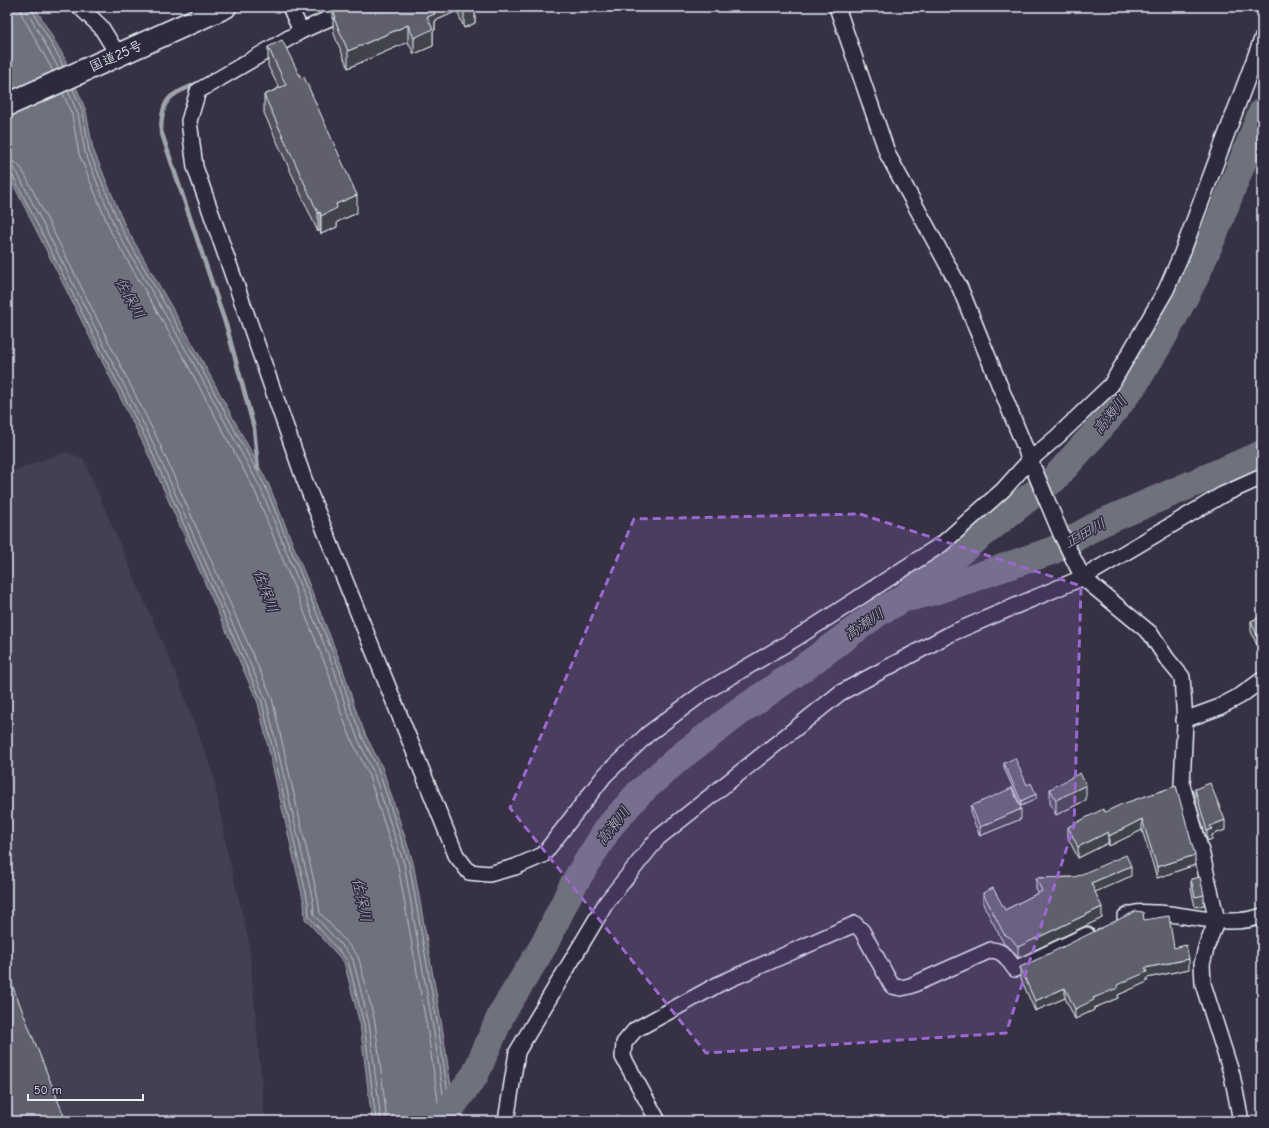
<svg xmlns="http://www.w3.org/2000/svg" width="1269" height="1128" viewBox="0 0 1269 1128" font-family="'Comic Neue','Klee One',sans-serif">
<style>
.built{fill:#433f51}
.water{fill:#70717f;stroke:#a0a4af}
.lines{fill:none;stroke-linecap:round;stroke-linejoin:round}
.shore{stroke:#b8bec8;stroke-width:1}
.stream{stroke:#a0a4af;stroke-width:4.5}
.river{stroke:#70717f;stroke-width:28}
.street-casing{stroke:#e8f1f8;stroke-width:18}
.highway-casing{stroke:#e8f1f8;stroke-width:25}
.street{stroke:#2f2a3d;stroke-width:15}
.highway{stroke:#2f2a3d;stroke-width:22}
.wall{fill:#53515f;stroke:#e8f1f8}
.shaded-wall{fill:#43424d;stroke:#e8f1f8}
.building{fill:#605e6e;stroke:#e8f1f8}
.marked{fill:#9c67d0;fill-opacity:0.2;stroke:#9c67d0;stroke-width:3;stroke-dasharray:8 5;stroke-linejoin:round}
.labels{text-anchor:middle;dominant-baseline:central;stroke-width:3;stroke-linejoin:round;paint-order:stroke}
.street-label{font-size:14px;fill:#e8f1f8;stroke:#2f2a3d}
.water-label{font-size:15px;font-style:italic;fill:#b2b7c2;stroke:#2f2a3d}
</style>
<rect width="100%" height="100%" fill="#363244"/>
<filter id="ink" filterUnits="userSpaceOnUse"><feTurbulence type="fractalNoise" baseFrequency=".025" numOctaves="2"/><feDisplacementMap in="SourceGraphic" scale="8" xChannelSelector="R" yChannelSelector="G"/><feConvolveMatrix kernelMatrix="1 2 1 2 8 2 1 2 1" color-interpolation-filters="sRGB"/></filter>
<g filter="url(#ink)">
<!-- built -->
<polygon class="built" points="66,452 83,458 179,681 213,774 228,854 249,942 265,1121 7,1121 7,473"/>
<!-- water -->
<polygon class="water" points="7,7 35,7 64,57 86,111 93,149 125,226 198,353 269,485 342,666 355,708 366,736 382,767 413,862 443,1032 456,1121 372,1121 360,1024 344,962 305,919 304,903 258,703 144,445 7,172"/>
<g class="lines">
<!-- shore -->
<g class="shore">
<polyline points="21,7 22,15 53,71"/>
<polyline points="27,7 28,13 59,69"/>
<polyline points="32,7 32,10 60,59 63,67"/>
<polyline points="73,89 83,112 89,151 121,228 194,355 265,486 339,668 351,709 362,737 378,769 409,863 439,1033 452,1121"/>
<polyline points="68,91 78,114 85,152 116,230 190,357 261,489 334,669 347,711 358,739 373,771 404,864 434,1033 447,1121"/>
<polyline points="63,93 72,115 79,154 111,232 185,360 255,491 328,671 341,713 352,741 368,773 398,866 428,1034 441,1121"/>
<polyline points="7,160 15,162 22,169 157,438 272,698 318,899 320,913 356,953 359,959 375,1022 387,1121"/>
<polyline points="7,166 12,167 17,172 152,441 266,700 313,901 314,915 351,956 353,960 369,1023 381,1121"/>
<polyline points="7,171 10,172 12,174 148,443 262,702 308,902 309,917 348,961 364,1024 376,1121"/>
</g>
<!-- stream -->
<path class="stream" d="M198 83C169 96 162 96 161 131L227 328 254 428 258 469"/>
<!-- river -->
<g class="river">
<polyline points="911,597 941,589 1054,550 1099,524 1262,454"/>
<polyline points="445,1121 454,1103 475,1075 502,1013 544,945 573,885 609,827 639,793 679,758 742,710 803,668 879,612 904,598 943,565 1027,499 1054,479 1106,421 1135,383 1162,339 1194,279 1216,229 1262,112"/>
</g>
<defs>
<g id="street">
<polyline points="80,7 101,27 112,45 116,56"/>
<polyline points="290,7 301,31"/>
<polyline points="355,7 301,31 198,91 189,121 195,167 304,479 456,855 469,872 489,874 515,867 543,855 605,775 648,734 703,693 798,637 942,544 1003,490 1030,460 1058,436 1111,385 1166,290 1182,253 1262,39"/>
<polyline points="837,7 888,155 960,288 1030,460 1061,534 1079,570 1088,582 1150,633 1167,659 1182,677 1185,722 1182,785 1202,855 1212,899 1217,920 1207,945 1202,964 1203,984 1232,1075 1241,1121"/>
<polyline points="1184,720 1217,708 1240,696 1262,680"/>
<path d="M1125 917C1138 910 1144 913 1158 913 1192 915 1229 928 1262 916"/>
<polyline points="506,1121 517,1052 606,903 658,838 840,693 952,633 1084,577 1222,495 1262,477"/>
<path d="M658 1121 623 1057 624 1043 635 1030 719 984 855 924 862 931 892 986 901 988 910 986 991 950C1005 951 1007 959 1015 969L1087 935"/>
</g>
<polyline id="highway" points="7,105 225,7"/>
</defs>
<!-- street casing -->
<use href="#street" class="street-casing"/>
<!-- highway casing -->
<use href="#highway" class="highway-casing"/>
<!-- street -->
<use href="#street" class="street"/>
<!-- highway -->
<use href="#highway" class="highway"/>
</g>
<!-- wall -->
<g class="wall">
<polygon points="342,7 475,7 475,23 464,28 457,11 435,21 435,30 433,31 433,46 414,54 408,42 348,68 334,34 334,31 333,27 333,11"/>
<polygon points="268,47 357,213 337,222 337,227 321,234 320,230 318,232 264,113 264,95 279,88 268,66"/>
<polygon points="1262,600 1262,613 1261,611 1261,601"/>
<polygon points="1262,616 1262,658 1251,631 1251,621"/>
<polygon points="1004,763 1036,799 1021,806 1004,768"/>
<polygon points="1176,786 1195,865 1157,878 1142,830 1109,846 1108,843 1078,858 1068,838 1068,827 1105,812"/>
<polygon points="1050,789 1086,800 1056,815 1050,803"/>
<polygon points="1195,789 1225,830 1212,835 1212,839 1207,841 1195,799"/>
<polygon points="971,806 1021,819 980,836 971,815"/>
<polygon points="1131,876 1095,892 1102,918 1018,958 1011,949 1004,944 983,904 983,893 1005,910 1038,893 1036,889 1036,878"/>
<polygon points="1191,879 1204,895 1204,905 1195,907 1191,889"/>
<polygon points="1144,920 1174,948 1189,969 1147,978 1147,982 1118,995 1118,998 1094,1008 1094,1010 1075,1019 1065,998 1035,1011 1020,977 1020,967"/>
</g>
<!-- shaded-wall -->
<g class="shaded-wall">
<polygon points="432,7 457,7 457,11 435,21 435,30 433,31 433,46 414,54 414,38 427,17"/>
<polygon points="474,7 475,7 475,23 464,28 464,12"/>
<polygon points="408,25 408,42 348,68 348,51"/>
<polygon points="357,195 357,213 337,222 337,227 321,234 321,216 336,204"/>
<polygon points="320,212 320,230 318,232 318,213"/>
<polygon points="1086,785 1086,800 1056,815 1056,800"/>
<polygon points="1036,794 1036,799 1021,806 1021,801"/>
<polygon points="1021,809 1021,819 980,836 980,827"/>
<polygon points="1142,819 1142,830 1109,846 1109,836"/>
<polygon points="1225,820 1225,830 1212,835 1212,839 1207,841 1207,831 1210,826"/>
<polygon points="1108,832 1108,843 1078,858 1078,847"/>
<polygon points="1195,855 1195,865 1157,878 1157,867"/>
<polygon points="1131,866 1131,876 1091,894 1091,883"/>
<polygon points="1102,907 1102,918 1018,958 1018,947"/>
<polygon points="1189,959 1189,969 1147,978 1147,982 1118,995 1118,998 1094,1008 1094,1010 1075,1019 1075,1009 1145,968"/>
<polygon points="1065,988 1065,998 1035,1011 1035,1001"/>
</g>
<!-- building -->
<g class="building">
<polygon points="342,7 432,7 435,14 427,17 433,29 414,38 408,25 348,51 334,18 336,17 333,11"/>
<polygon points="462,7 474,7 464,12"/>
<polygon points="282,40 301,78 304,77 357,195 336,204 337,208 321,216 320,212 318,213 264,95 286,85 268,47"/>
<polygon points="1262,616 1262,647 1251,621"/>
<polygon points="1015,758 1027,785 1031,783 1036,794 1021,801 1004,763"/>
<polygon points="1080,773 1086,785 1056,800 1050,789"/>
<polygon points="1210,783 1225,820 1210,826 1212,829 1207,831 1195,789"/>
<polygon points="1176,786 1195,855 1157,867 1142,819 1109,836 1108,832 1078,847 1068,827 1103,809 1105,812 1122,804"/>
<polygon points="1012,788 1021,809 980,827 971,806"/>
<polygon points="1126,855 1131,866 1091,883 1102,907 1018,947 1011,938 1004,934 983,893 993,888 1005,910 1042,891 1036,878 1075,877"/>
<polygon points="1200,877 1204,895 1195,897 1191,879"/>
<polygon points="1136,911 1143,912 1144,920 1169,916 1174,948 1186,945 1189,959 1145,968 1147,972 1117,985 1118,988 1093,998 1094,1000 1075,1009 1065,988 1035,1001 1020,967 1034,961"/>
<polygon points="7,972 66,1121 7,1121"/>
</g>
</g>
<!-- marked area -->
<path class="marked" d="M860 514 1081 586 1074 826 1006 1033 706 1053 510 808 634 519Z"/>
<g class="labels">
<!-- street labels -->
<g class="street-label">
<text transform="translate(116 56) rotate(-24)">国道25号</text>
</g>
<!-- water labels -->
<g class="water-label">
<text transform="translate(130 298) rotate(61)">佐保川</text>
<text transform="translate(1110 415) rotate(-51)">高瀬川</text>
<text transform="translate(1085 533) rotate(-29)">正田川</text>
<text transform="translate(266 591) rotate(70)">佐保川</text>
<text transform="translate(864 624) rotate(-34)">高瀬川</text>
<text transform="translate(613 826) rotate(-52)">高瀬川</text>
<text transform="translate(362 900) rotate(78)">佐保川</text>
</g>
</g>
<!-- margin -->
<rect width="1269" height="1128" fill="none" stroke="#2f2a3d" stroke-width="24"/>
<rect x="12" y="12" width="1245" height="1104" fill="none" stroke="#e8f1f8" stroke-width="1.5" filter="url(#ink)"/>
<!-- scale -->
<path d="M28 1094v6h115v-6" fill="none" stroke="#e8f1f8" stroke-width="2"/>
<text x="34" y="1094" font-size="12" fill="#e8f1f8" stroke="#2f2a3d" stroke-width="3" paint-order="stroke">50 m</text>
</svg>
